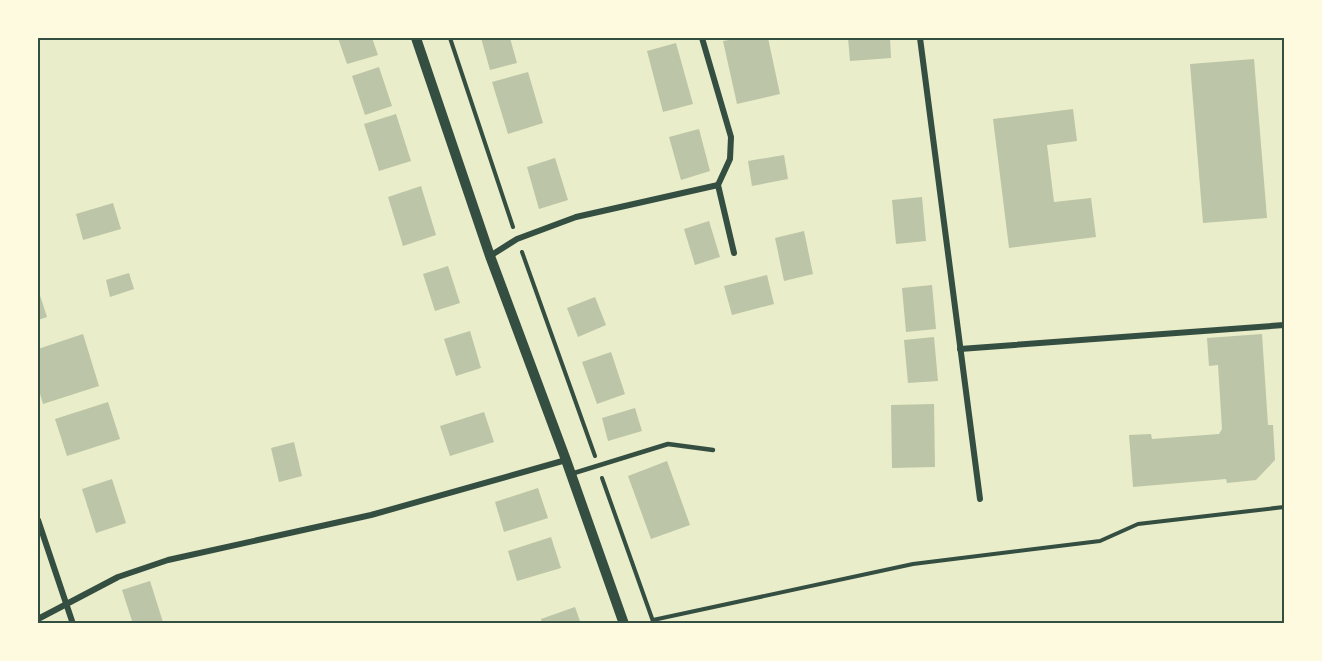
<svg xmlns="http://www.w3.org/2000/svg" width="1322" height="661" viewBox="0 0 1322 661" font-family="Rubik,sans-serif">
<style>
.building{fill:#bcc5a7}
.lines{fill:none;stroke-linecap:round;stroke-linejoin:round}
.path{stroke:#344e41;stroke-width:4}
.service{stroke:#344e41;stroke-width:4.5}
.minor{stroke:#344e41;stroke-width:6}
.tertiary{stroke:#344e41;stroke-width:10}
.neatline{fill:none;stroke:#344e41;stroke-width:2}
</style>
<rect width="100%" height="100%" fill="#e9edc9"/>
<!-- building -->
<g class="building">
<polygon points="338,38 372,38 378,55 347,64"/>
<polygon points="481,38 510,38 517,63 490,70"/>
<polygon points="741,38 768,38 780,94 737,104 723,41"/>
<polygon points="848,38 890,38 891,58 850,61"/>
<polygon points="676,43 693,104 663,112 647,51"/>
<polygon points="1254,59 1267,218 1203,223 1190,64"/>
<polygon points="379,67 392,106 365,115 352,76"/>
<polygon points="528,72 543,123 508,134 492,82"/>
<polygon points="1073,109 1077,141 1047,145 1054,202 1091,198 1096,237 1009,248 993,119"/>
<polygon points="396,114 411,161 379,171 364,124"/>
<polygon points="699,129 710,171 681,180 669,137"/>
<polygon points="784,155 788,179 752,186 748,161"/>
<polygon points="555,158 568,200 539,209 527,167"/>
<polygon points="421,186 436,235 403,246 388,197"/>
<polygon points="922,197 926,241 896,244 892,200"/>
<polygon points="113,203 121,229 83,240 76,214"/>
<polygon points="709,221 720,257 695,265 684,229"/>
<polygon points="804,231 813,274 784,281 775,238"/>
<polygon points="448,266 460,303 435,311 423,274"/>
<polygon points="129,273 134,289 110,297 106,280"/>
<polygon points="767,275 774,304 732,315 724,286"/>
<polygon points="932,285 936,329 906,332 902,288"/>
<polygon points="38,289 47,317 38,320"/>
<polygon points="595,297 606,325 578,337 567,308"/>
<polygon points="470,331 481,368 456,376 444,339"/>
<polygon points="83,334 99,386 43,404 38,387 38,349"/>
<polygon points="1262,334 1268,425 1273,425 1275,460 1256,480 1227,483 1226,479 1133,487 1129,435 1151,434 1152,439 1219,434 1222,429 1218,365 1209,366 1207,338"/>
<polygon points="934,337 938,381 908,383 904,340"/>
<polygon points="611,352 625,394 597,404 582,362"/>
<polygon points="108,402 120,439 67,456 55,419"/>
<polygon points="934,404 935,467 892,468 891,405"/>
<polygon points="635,408 642,431 608,441 602,418"/>
<polygon points="484,412 494,442 450,456 440,426"/>
<polygon points="294,442 302,476 279,482 271,448"/>
<polygon points="667,461 690,525 651,539 628,476"/>
<polygon points="112,479 126,523 96,533 82,489"/>
<polygon points="538,488 548,518 504,532 495,502"/>
<polygon points="551,537 561,568 517,581 508,551"/>
<polygon points="150,581 163,622 133,624 122,590"/>
<polygon points="575,607 581,624 542,624 541,619"/>
</g>
<g class="lines">
<!-- path -->
<g class="path">
<polyline points="450,38 513,227"/>
<polyline points="522,252 595,456"/>
<polyline points="602,478 654,624"/>
<polyline points="653,620 913,564 1100,541 1138,524 1284,507"/>
</g>
<!-- service -->
<polyline class="service" points="571,474 668,444 713,450"/>
<!-- minor -->
<g class="minor">
<polyline points="702,38 731,137 730,159 718,185 734,253"/>
<polyline points="920,38 980,499"/>
<polyline points="490,256 517,239 576,217 718,185"/>
<polyline points="960,349 1284,325"/>
<polyline points="38,520 73,624"/>
<polyline points="38,619 118,577 168,560 371,515 566,460"/>
</g>
<!-- tertiary -->
<polyline class="tertiary" points="416,38 490,256 566,460 624,624"/>
</g>
<!-- border -->
<rect width="1322" height="661" fill="none" stroke="#fefae0" stroke-width="78"/>
<rect x="39" y="39" width="1244" height="583" class="neatline"/>
</svg>
